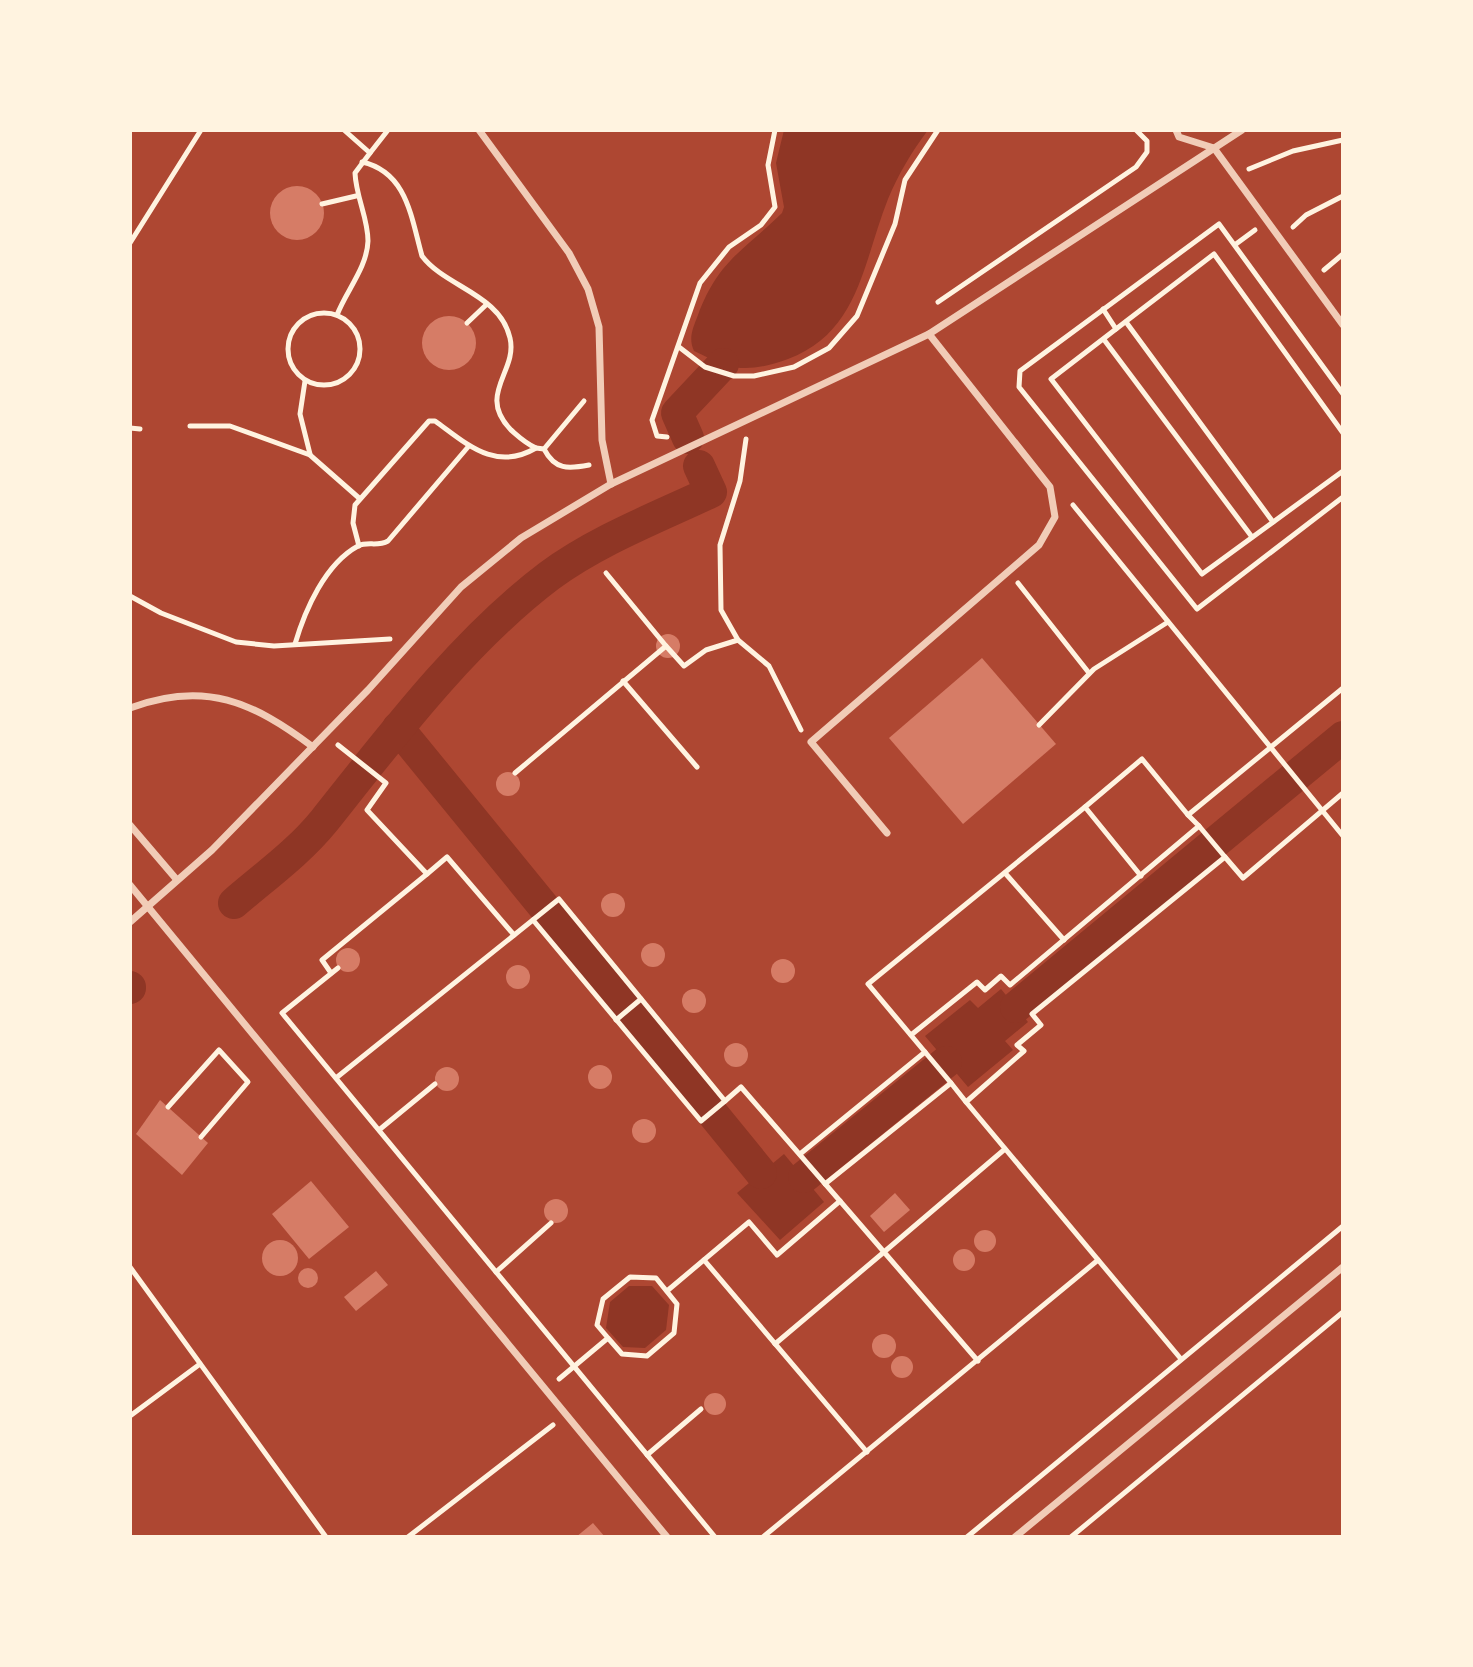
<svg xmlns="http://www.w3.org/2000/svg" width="1473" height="1667" viewBox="0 0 1473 1667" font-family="'Asap Condensed',sans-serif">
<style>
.green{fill:#ae4732}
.water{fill:#8f3625}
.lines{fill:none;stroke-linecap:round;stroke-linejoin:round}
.canal{stroke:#8f3625;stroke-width:32}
.building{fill:#d67c66}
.path{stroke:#fff3e0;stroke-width:5}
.pedestrian{stroke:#f1ccb7;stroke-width:7}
</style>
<rect width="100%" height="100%" fill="#c8553d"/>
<!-- green -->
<rect class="green" x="130" y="130" width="1213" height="1407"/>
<!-- water -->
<g class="water">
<path d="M784 130H928C911 153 899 173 888 199 863 261 860 332 788 359 769 366 748 371 728 366 715 362 706 356 694 351 688 338 693 328 698 315 718 261 743 251 782 213L784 207 776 163Z"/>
<polygon points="1001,989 1028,1022 1005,1041 1013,1050 968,1087 925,1036 970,1000 978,1008"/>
<polygon points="784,1154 824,1202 780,1240 737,1193"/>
<polygon points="629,1286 652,1286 669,1305 666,1330 645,1348 623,1347 606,1328 610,1302"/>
</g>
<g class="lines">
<!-- canal -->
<g class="canal">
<polyline points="688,438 677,413 723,364"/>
<polyline points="398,728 761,1173"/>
<path d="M234 903C264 877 299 852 324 821 390 738 463 641 549 576 598 540 656 518 711 492L699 466"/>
<polyline points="130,988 130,987"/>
<polyline points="1016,1007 1343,737"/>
<polyline points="804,1177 946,1062"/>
</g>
</g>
<!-- building -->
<g class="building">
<circle cx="297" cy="213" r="27"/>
<circle cx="449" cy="343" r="27"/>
<circle cx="668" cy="646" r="12"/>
<polygon points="982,658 1056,744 963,824 889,738"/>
<circle cx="508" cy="784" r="12"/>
<circle cx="613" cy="905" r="12"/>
<circle cx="653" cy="955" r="12"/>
<circle cx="348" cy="960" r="12"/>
<circle cx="783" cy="971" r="12"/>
<circle cx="518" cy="977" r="12"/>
<circle cx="694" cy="1001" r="12"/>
<circle cx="736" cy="1055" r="12"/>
<circle cx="600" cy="1077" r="12"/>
<circle cx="447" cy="1079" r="12"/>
<polygon points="160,1100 208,1143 182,1175 136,1134"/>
<circle cx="644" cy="1131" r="12"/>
<polygon points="311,1181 349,1227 309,1259 272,1214"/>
<polygon points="895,1193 910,1210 884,1232 870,1216"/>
<circle cx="556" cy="1211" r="12"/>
<circle cx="985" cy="1241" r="11"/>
<circle cx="280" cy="1258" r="18"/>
<circle cx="964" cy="1260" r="11"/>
<circle cx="308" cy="1278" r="10"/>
<polygon points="376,1271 388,1285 356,1311 344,1297"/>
<circle cx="884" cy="1346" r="12"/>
<circle cx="902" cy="1367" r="11"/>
<circle cx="715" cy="1404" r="11"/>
<polygon points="593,1523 605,1537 576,1537"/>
</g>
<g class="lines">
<!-- path -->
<g class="path">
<polyline points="370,153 388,130"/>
<polyline points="1249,169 1293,151 1343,140"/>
<polyline points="322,204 356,196"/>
<polyline points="1293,227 1306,215 1343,196"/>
<polyline points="130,243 201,130"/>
<polyline points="1236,244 1255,230"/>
<polyline points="1324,270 1343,254"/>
<polyline points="938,302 1136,167 1147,152 1147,141 1136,130"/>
<polyline points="1103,309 1116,329 1214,254 1343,433"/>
<circle cx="324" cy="349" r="36"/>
<path d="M337 315C346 291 367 268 368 241 368 218 356 197 355 173L370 153 344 130"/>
<polyline points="1126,322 1273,522"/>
<polyline points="467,323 487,304"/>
<polyline points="1116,329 1051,379 1202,574 1343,471"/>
<polyline points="1105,341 1252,537"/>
<polyline points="679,347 705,367 734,376 754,376 794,367 829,348 857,316 895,224 905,180 938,130"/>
<polyline points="305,381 300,414 310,454"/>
<polyline points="1343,394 1219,224 1020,371 1019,387 1197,609 1343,497"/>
<polyline points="190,426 230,426 310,455 359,498"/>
<polyline points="130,428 140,429"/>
<polyline points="667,437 657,436 652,420 700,283 729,247 761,225 775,207 768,165 775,130"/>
<polyline points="746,439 740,481 720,545 721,610 738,640 769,666 801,730"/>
<path d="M536 448 544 449C555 470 568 469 589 465"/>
<polyline points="544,449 584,401"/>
<polyline points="1073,505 1343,836"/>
<path d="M359 546 353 523 355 505 429 421H435C467 444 495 472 536 448 525 443 519 437 511 430 476 394 518 372 510 338 500 294 445 287 422 256 411 217 407 172 362 162"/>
<polyline points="606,573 666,646"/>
<polyline points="1018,583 1089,673"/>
<polyline points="130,596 161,613 236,642 274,646 390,639"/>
<path d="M295 644C305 610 325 564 358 546 368 541 377 547 388 541L468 447"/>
<polyline points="623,681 697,767"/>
<polyline points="1039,725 1094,669 1168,622"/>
<polyline points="515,773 666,646 684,666 706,650 738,640"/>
<polyline points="1199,826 1225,857"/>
<polyline points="1005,873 1064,940"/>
<polyline points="427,874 447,857 514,935"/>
<polyline points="1141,876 1085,807 1142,759 1188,815"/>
<polyline points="533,920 701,1121 725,1101"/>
<polyline points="338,968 282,1013 715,1537"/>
<polyline points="331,973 322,960 427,874 367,810 386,783 338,745"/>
<polyline points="616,1020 641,999"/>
<polyline points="911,1035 977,982 985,990 1001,976 1010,985 1199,826 1188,815 1343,688"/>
<polyline points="925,1052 951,1083"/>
<polyline points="336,1078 559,899 725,1101 741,1087 840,1201 777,1255 749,1222 667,1291"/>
<polyline points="168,1107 219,1050 248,1082 201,1137"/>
<polyline points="379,1130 435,1084"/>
<polyline points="800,1154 925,1052 868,984 1085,807"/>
<polyline points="825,1184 951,1083 966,1102"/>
<polyline points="704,1260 867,1452"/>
<polyline points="130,1267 326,1537"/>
<polyline points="496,1272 551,1223"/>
<polyline points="775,1344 884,1252 840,1201"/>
<polyline points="1181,1359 966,1102 1024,1051 1017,1045 1041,1025 1032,1014 1225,857 1243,878 1343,793"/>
<polyline points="978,1361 884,1252 1005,1149"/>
<polyline points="559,1379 608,1338 597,1325 603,1299 630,1277 656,1278 677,1304 674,1333 647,1356 622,1354 608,1338"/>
<polyline points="130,1416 200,1364"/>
<polyline points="647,1455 701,1409"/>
<polyline points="408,1537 553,1425"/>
<polyline points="763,1537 1098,1260"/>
<polyline points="967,1537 1343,1226"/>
<polyline points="1071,1537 1343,1312"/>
</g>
<!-- pedestrian -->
<g class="pedestrian">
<polyline points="479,130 569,253 588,289 599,327 602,440 611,484"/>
<polyline points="1176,130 1179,137 1214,148 1343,325"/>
<path d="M130 708C205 680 253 702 313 747"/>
<polyline points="130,825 177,880"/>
<polyline points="887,833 811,742 1039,545 1055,517 1050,487 929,334"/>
<polyline points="130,885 667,1537"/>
<polyline points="130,922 212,850 368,690 461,587 521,538 611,484 929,334 1242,130"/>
<polyline points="1015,1537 1343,1267"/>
</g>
</g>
<!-- border -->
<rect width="1473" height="1667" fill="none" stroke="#fff3e0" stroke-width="264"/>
</svg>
